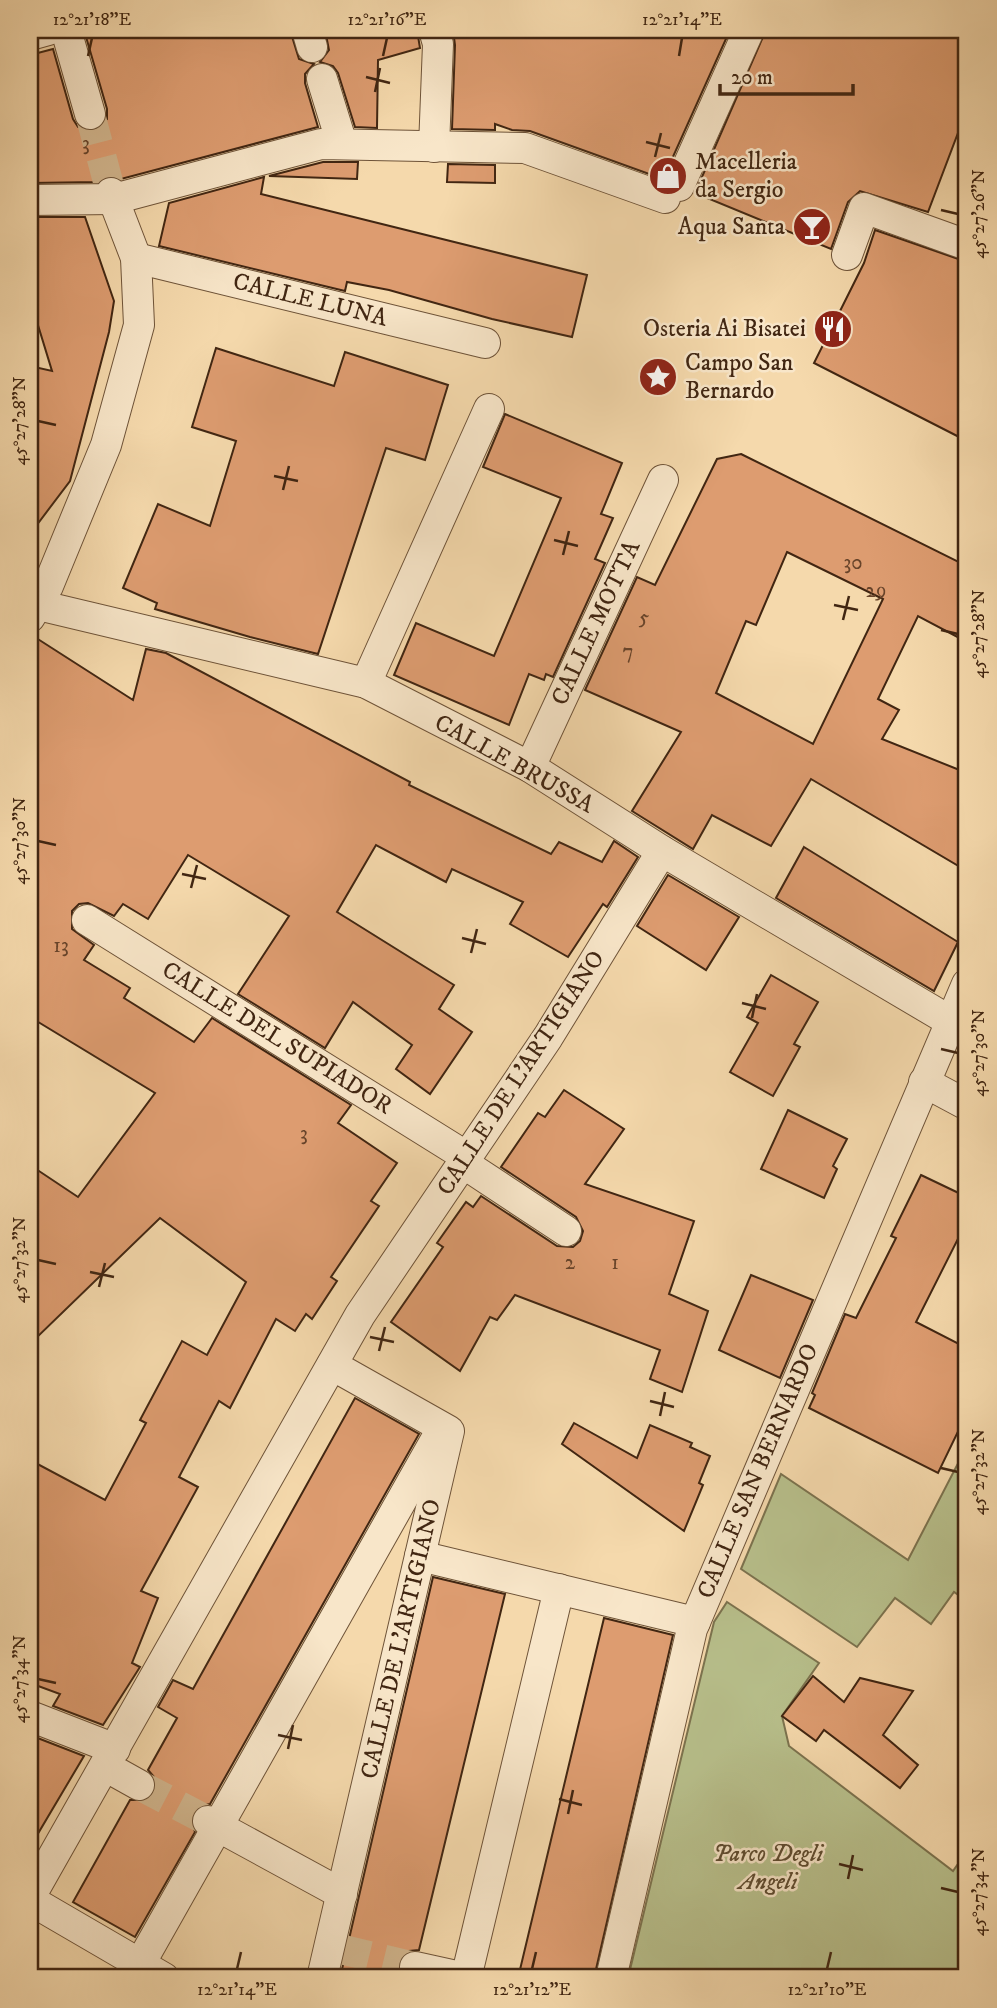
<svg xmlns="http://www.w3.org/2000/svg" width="997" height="2008" viewBox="0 0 997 2008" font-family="'IM FELL DW Pica',serif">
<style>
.green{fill:#b8c08c;stroke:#7c734f;stroke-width:2}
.building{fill:#dd9c70;stroke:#412612;stroke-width:2;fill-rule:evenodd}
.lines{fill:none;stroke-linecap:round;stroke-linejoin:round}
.pedestrian-tunnel{stroke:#d1b58d;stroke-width:30;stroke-dasharray:30 15;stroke-linecap:butt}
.pedestrian-casing{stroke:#6e5338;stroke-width:32}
.pedestrian{stroke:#f8e6c9;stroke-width:30}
.ticks{fill:none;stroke:#412612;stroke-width:2.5}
.labels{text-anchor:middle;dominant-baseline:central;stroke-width:5;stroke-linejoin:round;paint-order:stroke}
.number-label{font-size:21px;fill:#68442a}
.poi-label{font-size:24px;fill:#412612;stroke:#f8e6c9;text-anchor:start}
.street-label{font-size:24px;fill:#412612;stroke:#f8e6c9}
.park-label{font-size:24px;font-style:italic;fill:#5f4c30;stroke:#f8e6c9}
.neatline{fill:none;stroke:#412612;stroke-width:2.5}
.ticks-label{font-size:18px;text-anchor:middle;fill:#412612}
</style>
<rect width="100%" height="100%" fill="#f5d9ac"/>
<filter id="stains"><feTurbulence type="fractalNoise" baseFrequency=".00286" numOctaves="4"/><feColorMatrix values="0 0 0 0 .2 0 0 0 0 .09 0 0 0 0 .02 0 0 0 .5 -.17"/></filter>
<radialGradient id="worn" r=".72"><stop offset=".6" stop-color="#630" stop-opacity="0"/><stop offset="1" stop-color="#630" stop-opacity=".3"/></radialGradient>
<!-- green -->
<g class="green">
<polygon points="967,1446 967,1601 954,1592 931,1624 895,1598 857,1647 741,1569 781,1474 908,1560"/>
<polygon points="727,1602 819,1663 782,1716 789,1746 953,1871 967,1851 967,1978 628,1978 714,1622"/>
</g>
<!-- building -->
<g class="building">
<polygon points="84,30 290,30 299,59 314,64 305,74 305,83 318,127 121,179 113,176 98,182 30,183 30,55 53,49 73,119 78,127 94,131 107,119 107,109"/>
<polygon points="325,30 417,30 420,48 378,60 377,128 355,127 338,73 333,66 320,62 329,50"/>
<polygon points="453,30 730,30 663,179 530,131 512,130 495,124 495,130 452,129 455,45"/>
<polygon points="766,30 967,30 967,138 958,133 928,212 860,191 848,202 831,249 695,193"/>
<polygon points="323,162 358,162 357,179 269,176"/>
<polygon points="448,164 495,165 495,183 447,182"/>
<polygon points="264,177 261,194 587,275 572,337 492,319 389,290 347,282 345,291 159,246 169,203"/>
<polygon points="30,217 85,217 114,301 109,332 70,481 30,534 30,366 52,371 30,299"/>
<polygon points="875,230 967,262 967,441 814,363 864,263"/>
<polygon points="216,348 334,386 345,352 448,385 425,460 386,448 318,654 250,637 155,609 157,603 123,588 158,504 210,526 236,441 192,427"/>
<polygon points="505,414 622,463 601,514 613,518 595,559 605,563 553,677 546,674 544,680 529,674 509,725 394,675 416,623 494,656 561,498 483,467"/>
<path d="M741 454 967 566V642L918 616 878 699 899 710 882 739 967 773V871L811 779 771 846 712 815 693 849 632 811 681 732 585 690 637 577 655 585 717 459ZM787 552 883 599 813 744 716 693 746 621 756 625Z"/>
<polygon points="30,634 133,700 146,649 166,653 410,782 409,785 551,854 559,842 602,862 614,841 638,857 607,907 603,904 568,957 510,924 523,902 452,869 446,882 376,845 337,912 454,985 439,1009 472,1032 430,1094 396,1069 412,1045 353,1002 325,1048 238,994 289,916 188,855 148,919 123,904 114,916 88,903 79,904 72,911 72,929 94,945 84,960 130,988 124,998 194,1042 212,1018 351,1105 338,1123 397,1163 371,1201 379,1206 331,1277 337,1281 312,1319 306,1314 295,1331 276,1319 230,1408 219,1401 179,1477 198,1487 141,1591 158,1598 132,1663 140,1667 103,1725 53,1706 60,1694 30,1683 30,1460 105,1500 146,1423 140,1420 182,1341 207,1355 246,1282 160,1218 30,1344 30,1165 78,1197 155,1093 30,1017"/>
<polygon points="804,847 958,942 934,991 776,898"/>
<polygon points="668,875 739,917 706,970 637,926"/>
<polygon points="771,975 818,1002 794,1044 800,1047 773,1096 730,1072 758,1023 747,1017"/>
<polygon points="564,1090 624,1129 585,1184 694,1221 669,1294 708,1311 682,1392 650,1379 660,1350 515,1295 497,1320 490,1317 460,1371 391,1322 443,1247 437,1243 466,1202 473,1207 481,1196 557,1246 573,1247 580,1241 583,1231 576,1217 501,1167 538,1113 545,1117"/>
<polygon points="788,1110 847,1139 833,1166 837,1169 824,1198 761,1169"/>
<polygon points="921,1175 967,1197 967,1221 916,1322 967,1348 967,1413 938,1473 809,1408 815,1395 812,1393 845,1314 856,1318 896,1238 891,1236"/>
<polygon points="751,1275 813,1300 780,1378 719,1350"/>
<polygon points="355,1398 419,1434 210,1804 200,1806 193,1812 191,1822 195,1832 135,1937 73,1902 130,1800 147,1800 155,1793 154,1777 148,1770 177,1718 158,1707 173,1680 193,1689"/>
<polygon points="574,1423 637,1458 650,1425 692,1443 690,1447 710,1456 699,1483 703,1485 684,1531 562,1444"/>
<polygon points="433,1577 505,1594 419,1950 409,1951 402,1956 398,1964 402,1978 340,1978"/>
<polygon points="604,1618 673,1635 594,1978 518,1978"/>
<polygon points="813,1676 844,1702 860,1678 913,1691 883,1735 918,1765 900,1788 824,1730 816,1741 782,1716"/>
<polygon points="35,1737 84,1756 30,1847 30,1745"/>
</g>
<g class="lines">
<!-- pedestrian-tunnel -->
<g class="pedestrian-tunnel">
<polyline points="90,114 111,193"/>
<polyline points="139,1785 208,1821"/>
<polyline points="340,1949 415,1967"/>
</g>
<defs>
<g id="pedestrian">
<polyline points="66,30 90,114"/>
<polyline points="307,30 312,47"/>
<polyline points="30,35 48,30"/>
<polyline points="322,79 342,144"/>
<polyline points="434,147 438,44 434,30"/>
<polyline points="679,186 749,30"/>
<polyline points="30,200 114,199 321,144 525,148 665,198"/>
<polyline points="847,255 864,208 967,245"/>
<polyline points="136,258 485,343"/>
<polyline points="38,605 366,683 530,767 662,851 950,1021"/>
<polyline points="30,617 48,586 106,445 139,325 136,258 111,193"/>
<polyline points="366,683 489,409"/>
<polyline points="530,767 663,480"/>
<polyline points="87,920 467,1157"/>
<polyline points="924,1082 967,1105"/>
<polyline points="463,1163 566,1231"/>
<polyline points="420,1556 695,1622"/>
<polyline points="30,1716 115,1749"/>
<polyline points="105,1766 139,1785"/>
<polyline points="208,1821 342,1894"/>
<polyline points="30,1897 360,1315 548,1037 662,851"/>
<polyline points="30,1900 164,1978"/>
<polyline points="140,1964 439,1434"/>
<polyline points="415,1967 465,1978"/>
<polyline points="322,1978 449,1431 332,1365"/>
<polyline points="466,1978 559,1589"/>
<polyline points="611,1978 692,1629 967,984"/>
</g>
</defs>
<!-- pedestrian casing -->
<use href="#pedestrian" class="pedestrian-casing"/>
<!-- pedestrian -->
<use href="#pedestrian" class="pedestrian"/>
</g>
<!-- ticks -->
<path class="ticks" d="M88 56 92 38M383 56 387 38M679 56 682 38M366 77 390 83M375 92 380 68M646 142 670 148M655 157 661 133M941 210 958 214M38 421 56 425M274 476 298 481M283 490 289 466M554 540 578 546M563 555 569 531M834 605 858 610M843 620 849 596M941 630 958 634M38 841 56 845M182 874 206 879M191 888 197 865M462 938 486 944M471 953 477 929M742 1003 766 1009M752 1018 757 994M941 1049 958 1053M38 1260 56 1264M90 1272 114 1277M99 1287 105 1263M370 1337 394 1342M379 1351 385 1327M650 1401 674 1407M660 1416 665 1392M941 1468 958 1472M38 1679 56 1683M278 1735 302 1740M288 1749 293 1725M559 1799 582 1805M568 1814 573 1790M839 1864 863 1870M848 1879 853 1855M941 1888 958 1892M237 1969 241 1952M532 1969 536 1952M827 1969 831 1952"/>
<!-- icons -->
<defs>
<symbol id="shop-disc" viewBox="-11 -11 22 22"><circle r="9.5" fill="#8f2418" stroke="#f8e6c9"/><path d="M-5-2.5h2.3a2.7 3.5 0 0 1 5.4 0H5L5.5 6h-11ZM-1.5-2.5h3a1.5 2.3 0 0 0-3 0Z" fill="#fff"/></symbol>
<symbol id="bar-disc" viewBox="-11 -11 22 22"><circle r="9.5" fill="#8f2418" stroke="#f8e6c9"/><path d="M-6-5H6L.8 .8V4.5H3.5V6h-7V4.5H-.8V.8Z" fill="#fff"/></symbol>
<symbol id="restaurant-disc" viewBox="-11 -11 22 22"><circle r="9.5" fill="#8f2418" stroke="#f8e6c9"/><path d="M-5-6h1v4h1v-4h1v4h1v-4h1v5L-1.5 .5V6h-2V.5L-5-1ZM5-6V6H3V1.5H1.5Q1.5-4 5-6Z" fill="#fff"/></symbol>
<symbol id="sight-disc" viewBox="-11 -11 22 22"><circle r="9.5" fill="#8f2418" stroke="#f8e6c9"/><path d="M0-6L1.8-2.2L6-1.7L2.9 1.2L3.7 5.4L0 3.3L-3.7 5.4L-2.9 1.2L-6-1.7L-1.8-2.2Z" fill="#fff"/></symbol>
</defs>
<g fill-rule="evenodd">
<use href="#shop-disc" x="646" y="154" width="44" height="44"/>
<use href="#bar-disc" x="790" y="205" width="44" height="44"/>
<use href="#restaurant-disc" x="811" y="307" width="44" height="44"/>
<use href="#sight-disc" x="636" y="355" width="44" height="44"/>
</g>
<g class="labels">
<!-- number labels -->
<g class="number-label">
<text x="86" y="144">3</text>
<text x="853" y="563">30</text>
<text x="876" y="591">29</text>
<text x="644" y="618">5</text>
<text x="628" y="652">7</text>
<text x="61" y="946">13</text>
<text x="304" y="1134">3</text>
<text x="570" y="1263">2</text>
<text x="615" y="1263">1</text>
</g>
<!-- poi labels -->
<g class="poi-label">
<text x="695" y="162">Macelleria<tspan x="695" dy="28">da Sergio</tspan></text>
<text x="785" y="227" text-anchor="end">Aqua Santa</text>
<text x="806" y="329" text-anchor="end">Osteria Ai Bisatei</text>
<text x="685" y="363">Campo San<tspan x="685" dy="28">Bernardo</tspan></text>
</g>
<!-- street labels -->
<g class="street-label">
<text transform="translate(310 300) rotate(14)">CALLE LUNA</text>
<text transform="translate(596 623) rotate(-65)">CALLE MOTTA</text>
<text transform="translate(514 764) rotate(29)">CALLE BRUSSA</text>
<text transform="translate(277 1038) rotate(32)">CALLE DEL SUPIADOR</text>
<text transform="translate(521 1073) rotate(-57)">CALLE DE L'ARTIGIANO</text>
<text transform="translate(758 1471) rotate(-67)">CALLE SAN BERNARDO</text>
<text transform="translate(401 1639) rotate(-77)">CALLE DE L'ARTIGIANO</text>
</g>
<!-- park labels -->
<g class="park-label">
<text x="768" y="1854">Parco Degli<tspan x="768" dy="28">Angeli</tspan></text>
</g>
</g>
<!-- margin -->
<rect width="997" height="2008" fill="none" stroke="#f5d9ac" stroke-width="77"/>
<!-- scale -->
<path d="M720 84v10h133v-10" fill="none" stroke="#412612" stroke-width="3.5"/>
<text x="731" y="84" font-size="21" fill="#412612" stroke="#f8e6c9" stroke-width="5" paint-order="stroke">20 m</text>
<rect x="38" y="38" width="920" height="1931" class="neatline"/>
<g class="ticks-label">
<text x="92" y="25">12°21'18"E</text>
<text x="387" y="25">12°21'16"E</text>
<text x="682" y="25">12°21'14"E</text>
<text transform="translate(978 214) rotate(-90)" y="6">45°27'26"N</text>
<text transform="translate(19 421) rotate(-90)" y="6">45°27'28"N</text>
<text transform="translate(978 634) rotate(-90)" y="6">45°27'28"N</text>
<text transform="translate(19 841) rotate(-90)" y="6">45°27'30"N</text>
<text transform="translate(978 1053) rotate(-90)" y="6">45°27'30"N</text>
<text transform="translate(19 1260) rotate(-90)" y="6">45°27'32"N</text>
<text transform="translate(978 1472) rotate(-90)" y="6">45°27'32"N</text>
<text transform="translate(19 1679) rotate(-90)" y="6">45°27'34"N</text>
<text transform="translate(978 1892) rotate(-90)" y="6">45°27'34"N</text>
<text x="237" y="1995">12°21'14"E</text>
<text x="532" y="1995">12°21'12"E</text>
<text x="827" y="1995">12°21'10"E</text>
</g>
<rect width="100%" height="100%" filter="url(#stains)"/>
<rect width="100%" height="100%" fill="url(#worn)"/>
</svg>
